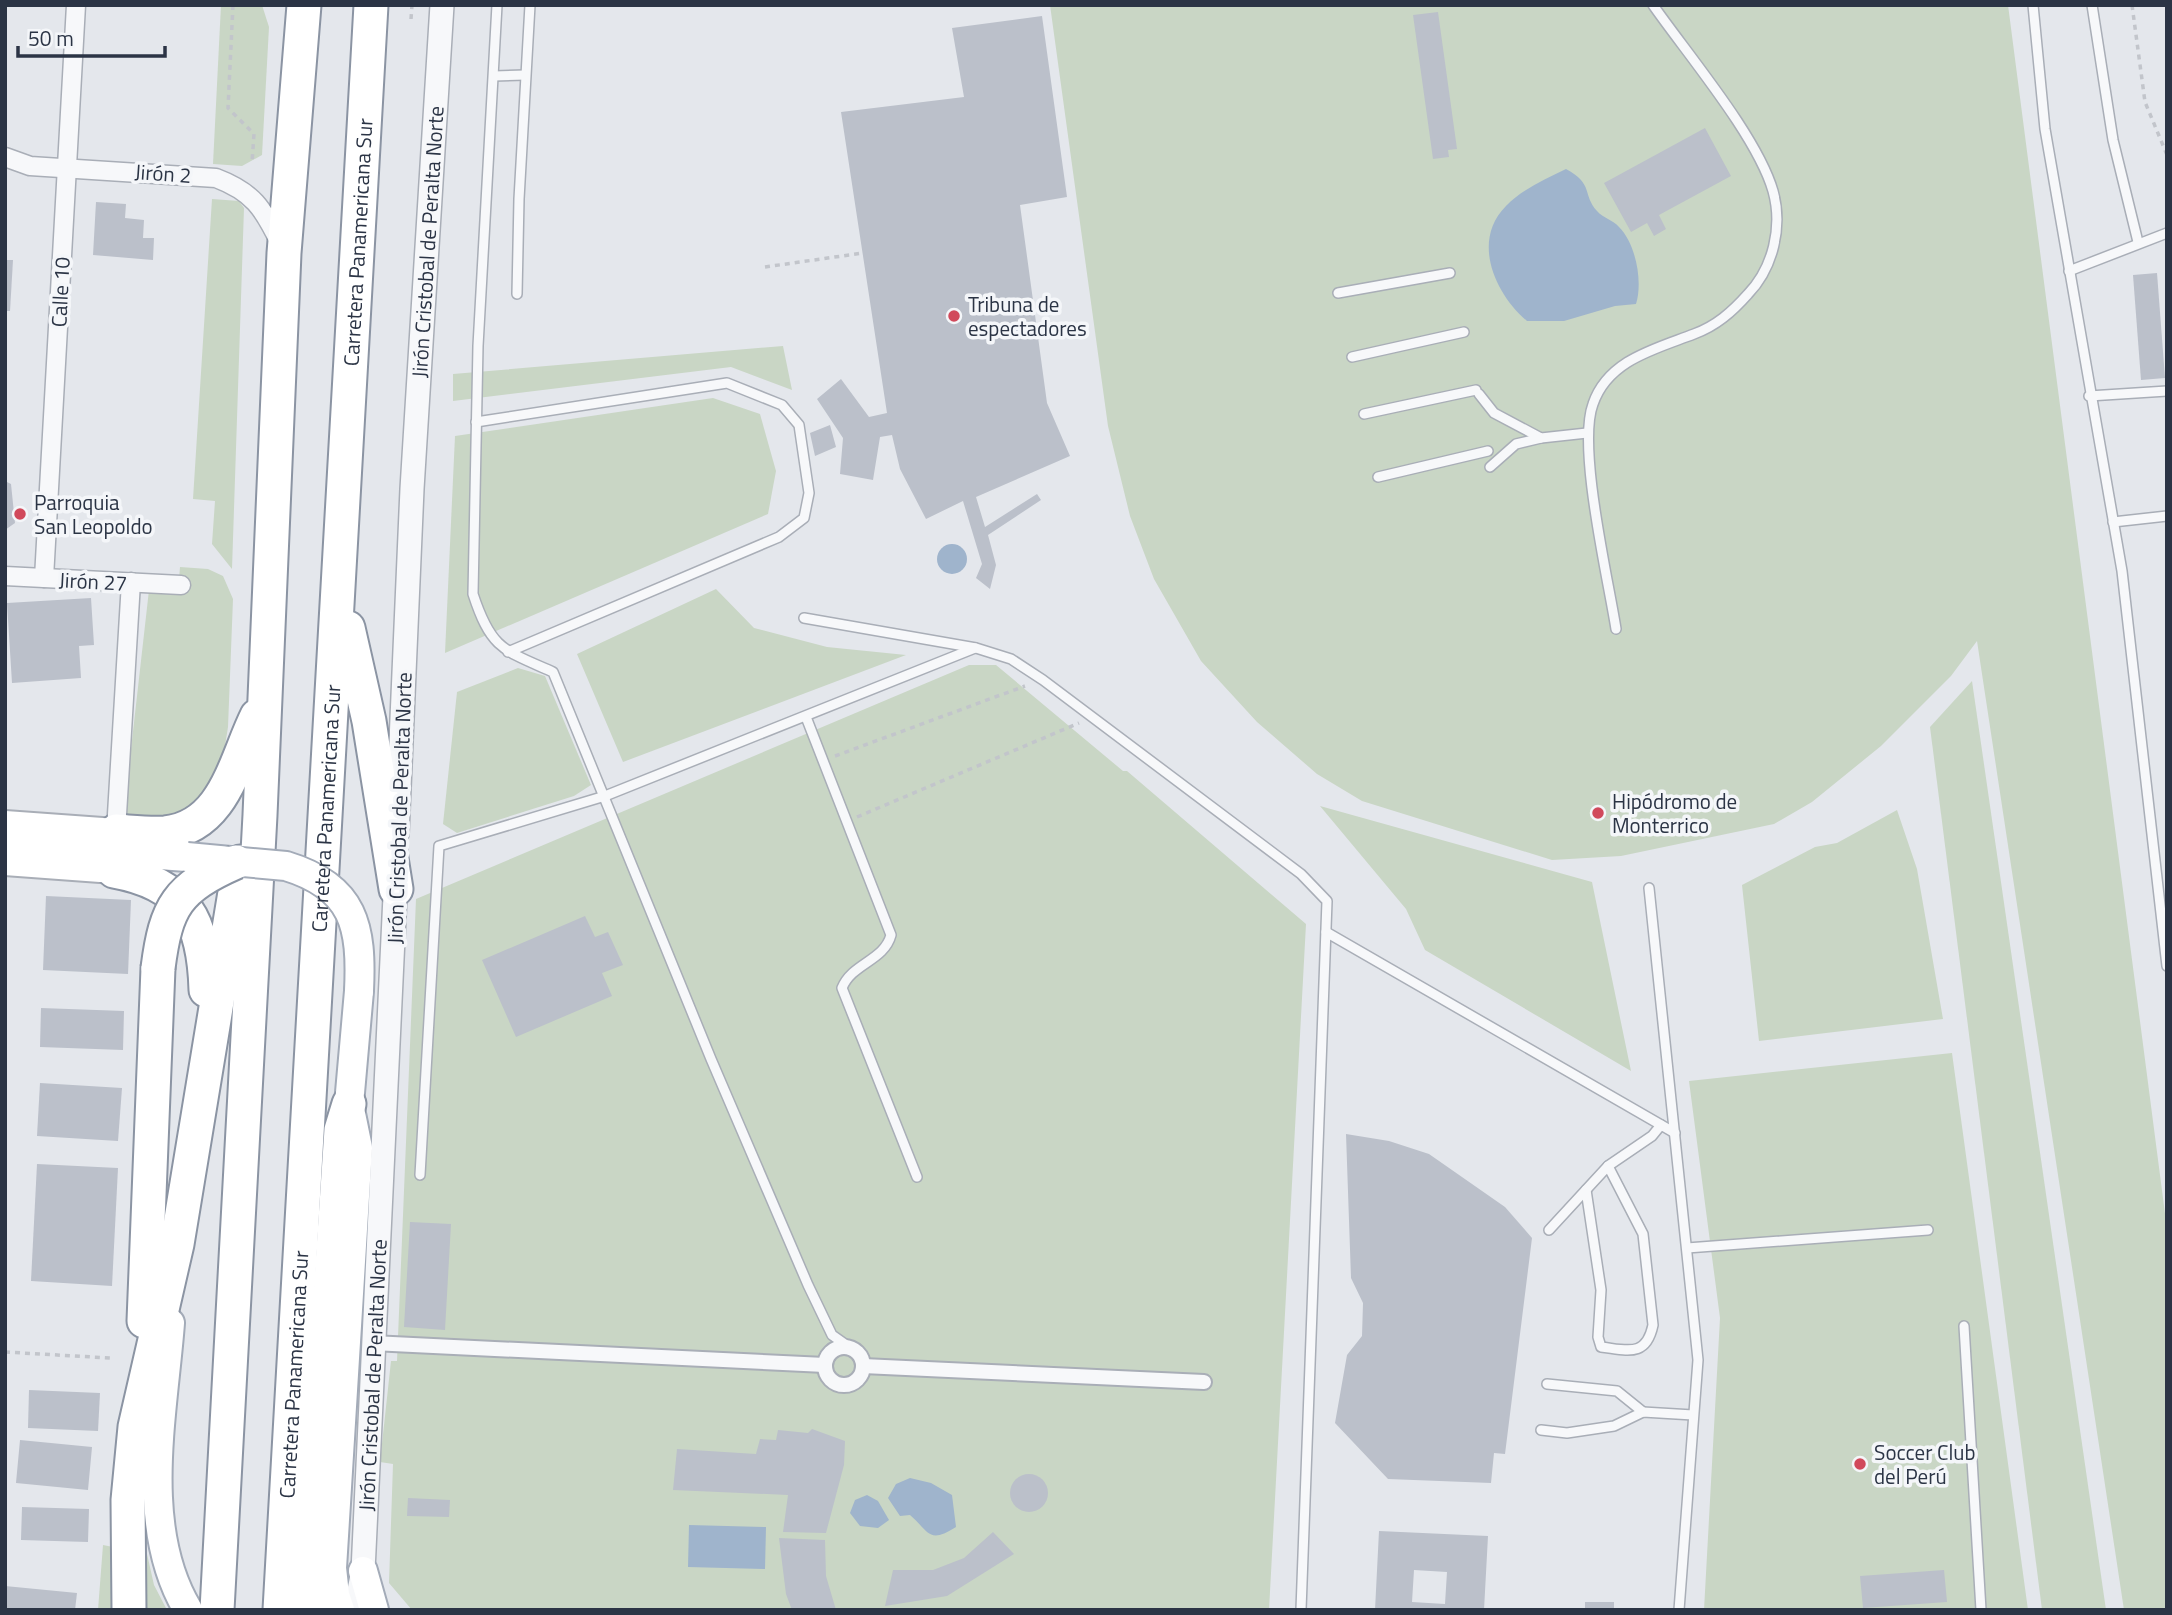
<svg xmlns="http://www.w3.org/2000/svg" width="2172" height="1615" viewBox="0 0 2172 1615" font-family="'Titillium Web',sans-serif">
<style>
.green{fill:#c9d6c5}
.water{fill:#9fb4cc}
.building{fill:#bbc0ca;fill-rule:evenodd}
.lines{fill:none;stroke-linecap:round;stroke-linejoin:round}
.service-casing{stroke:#a9aeb7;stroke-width:12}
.pedestrian-casing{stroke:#a9aeb7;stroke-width:18}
.minor-casing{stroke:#a9aeb7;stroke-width:21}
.tertiary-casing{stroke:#a9aeb7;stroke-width:26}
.secondary-casing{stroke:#a9aeb7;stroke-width:28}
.primary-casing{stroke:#a3abb8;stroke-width:32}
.motorway-casing{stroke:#8b94a3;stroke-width:37}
.path{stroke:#c2c5cb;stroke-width:3.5;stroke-dasharray:5 5;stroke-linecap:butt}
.service{stroke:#f7f8fa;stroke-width:9}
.pedestrian{stroke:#f7f8fa;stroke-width:14}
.minor{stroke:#f7f8fa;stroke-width:18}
.tertiary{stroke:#f7f8fa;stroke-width:23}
.secondary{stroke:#fff;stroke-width:24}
.primary{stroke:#fff;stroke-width:28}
.motorway{stroke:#fff;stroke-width:33}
.primary-bridge-casing{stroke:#a3abb8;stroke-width:32;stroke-linecap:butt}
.motorway-bridge-casing{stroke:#8b94a3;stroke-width:37;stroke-linecap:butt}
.primary-bridge{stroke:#fff;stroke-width:28}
.motorway-bridge{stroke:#fff;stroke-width:33}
.poi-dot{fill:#d1495b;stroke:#f4f6f9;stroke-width:2.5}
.labels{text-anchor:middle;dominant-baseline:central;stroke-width:7;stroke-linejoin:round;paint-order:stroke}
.street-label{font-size:21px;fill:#2b3445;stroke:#f4f6f9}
.poi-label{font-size:21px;fill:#2b3445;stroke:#f4f6f9;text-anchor:start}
</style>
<rect width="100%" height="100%" fill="#e4e7ec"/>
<!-- green -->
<g class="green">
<polygon points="221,5 262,5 269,27 262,155 242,166 213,164"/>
<polygon points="1050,5 2008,5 2167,1229 2167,1610 2124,1610 1977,641 1951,676 1881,746 1812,802 1774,824 1621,856 1552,860 1362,801 1317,774 1257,722 1201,661 1154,579 1130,516 1108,426"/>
<polygon points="212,199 239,201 244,208 232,569 212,544 215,501 193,499"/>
<polygon points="783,346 792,390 731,367 453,401 453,374"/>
<polygon points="713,398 760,414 776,471 768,514 445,653 455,436"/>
<polygon points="180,567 208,569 223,576 233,599 228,727 220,777 192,809 132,824 124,811 149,590 178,592"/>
<polygon points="716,589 754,628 827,647 906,655 623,762 577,654"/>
<polygon points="969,665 996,665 1123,771 1127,771 1306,924 1269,1610 412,1610 389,1583 393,1464 380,1462 391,1361 397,1361 416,899"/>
<polygon points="518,668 545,676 591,785 574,796 457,833 443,824 457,692"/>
<polygon points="1972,681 2106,1610 2042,1610 1930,727"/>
<polygon points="1320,806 1592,882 1631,1071 1425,950 1406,909"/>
<polygon points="1897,810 1917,869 1943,1019 1759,1041 1742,885 1815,847 1837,843"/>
<polygon points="1952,1053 2028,1610 1704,1610 1720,1318 1689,1081"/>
<polygon points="143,1536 154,1585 167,1610 139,1610"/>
<polygon points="103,1545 113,1547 116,1610 98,1610"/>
</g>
<!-- water -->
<g class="water">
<path d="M1566 169C1594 184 1582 194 1597 211 1603 218 1613 220 1619 227 1636 244 1643 282 1636 304L1615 306 1564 321H1527C1495 294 1471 241 1506 206 1522 189 1546 179 1566 169Z"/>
<circle cx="952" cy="559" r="15"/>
<path d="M910 1478 931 1483 952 1495 956 1527C928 1545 929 1531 910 1515L900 1516 888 1498 896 1484Z"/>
<polygon points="867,1495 878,1501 889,1520 878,1528 860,1526 850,1513 855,1500"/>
<polygon points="689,1525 766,1527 765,1569 688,1567"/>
</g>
<!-- building -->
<g class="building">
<polygon points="1438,12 1457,149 1448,150 1449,157 1433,159 1413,15"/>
<polygon points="1042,16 1067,197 1020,205 1047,403 1070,456 976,497 985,527 1037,494 1041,500 988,535 996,565 990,589 976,578 982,564 963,501 926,519 900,469 892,435 880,437 873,480 840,474 843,438 817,399 841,379 869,417 887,413 841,112 964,97 952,28"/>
<polygon points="1705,128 1731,176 1659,215 1666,229 1654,236 1647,223 1631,232 1604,183"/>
<polygon points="96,202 126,204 125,218 144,220 143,238 154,238 153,260 93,255"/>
<polygon points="5,260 13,260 10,311 5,311"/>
<polygon points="2157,273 2165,378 2141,380 2133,275"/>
<polygon points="830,425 836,447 815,456 810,433"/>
<polygon points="5,481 11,484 15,523 5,530"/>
<polygon points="91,598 94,645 79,646 81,678 12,683 7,603"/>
<polygon points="46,896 131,900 128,974 43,970"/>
<polygon points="585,916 595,937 608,932 623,965 602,973 612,996 516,1037 482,960"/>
<polygon points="41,1008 124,1011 123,1050 40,1047"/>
<polygon points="40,1083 122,1088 118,1141 37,1136"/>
<polygon points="1346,1134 1389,1141 1429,1154 1505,1207 1532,1238 1505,1454 1494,1453 1491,1483 1388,1479 1335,1423 1347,1355 1362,1336 1363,1303 1351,1278"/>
<polygon points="37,1164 118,1168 112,1286 31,1281"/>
<polygon points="410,1222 451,1224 445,1330 404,1327"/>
<polygon points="29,1390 100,1393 98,1431 28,1428"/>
<polygon points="812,1429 845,1441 844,1465 826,1533 783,1532 788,1495 673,1490 677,1449 756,1454 760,1439 776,1440 778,1430 808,1433"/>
<polygon points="20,1440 92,1447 88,1490 16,1483"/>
<circle cx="1029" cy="1493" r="19"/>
<polygon points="408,1498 450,1500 449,1517 407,1516"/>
<polygon points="22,1507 89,1509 88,1542 21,1540"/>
<path d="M1379 1531 1488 1536 1484 1610H1375ZM1414 1570 1447 1572 1445 1604 1412 1602Z"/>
<polygon points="993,1532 1014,1554 947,1596 885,1606 893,1570 933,1570 964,1558"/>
<polygon points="779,1538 825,1540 826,1576 836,1610 792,1610 786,1594"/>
<polygon points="1944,1570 1947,1602 1863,1608 1860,1576"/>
<polygon points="5,1586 77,1593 75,1610 5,1610"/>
<rect x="1585" y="1602" width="29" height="8"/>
</g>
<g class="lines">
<defs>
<g id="service">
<path d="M497 5 478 346 473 594C491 649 503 650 553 672L711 1059 808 1285 832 1335 849 1347"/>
<polyline points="2033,5 2045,129 2122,571 2167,966"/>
<polyline points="2092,5 2113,140 2138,242"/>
<polyline points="494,76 525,75"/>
<polyline points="2069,271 2167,233"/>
<polyline points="1338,293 1450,273"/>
<polyline points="517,294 519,199 530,5"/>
<polyline points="1352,357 1464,332"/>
<polyline points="1479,394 1494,413 1541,438 1587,433"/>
<polyline points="2089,396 2167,391"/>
<polyline points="1364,414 1476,390"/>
<polyline points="476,422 727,383 782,405 799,425 809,493 804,518 779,537 508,652"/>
<polyline points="1490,467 1516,444 1541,438"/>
<polyline points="1378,477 1488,451"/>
<polyline points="2113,522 2167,516"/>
<polyline points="804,618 976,648 1011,659 1043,680 1301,874 1327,901 1301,1610"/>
<path d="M1616 629C1608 578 1577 447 1593 404 1608 360 1655 349 1694 334 1716 326 1732 312 1748 294 1773 268 1783 227 1773 191 1757 136 1688 55 1653 5"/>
<path d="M806 717 891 935C884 961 852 963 842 988L917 1177"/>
<polyline points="1649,888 1698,1360 1679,1610"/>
<polyline points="1326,932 1675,1133"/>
<polyline points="420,1175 439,846 605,796 975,648"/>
<path d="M1586 1190 1601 1290 1598 1337 1601 1347C1627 1350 1646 1358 1653 1325L1643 1234 1608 1166"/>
<polyline points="1549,1230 1608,1166 1652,1136 1661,1125"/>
<polyline points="1687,1248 1928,1230"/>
<polyline points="1964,1326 1981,1610"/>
<polyline points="1547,1384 1617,1391 1643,1412"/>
<polyline points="1541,1430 1567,1433 1614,1426 1643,1412 1693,1415"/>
</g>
<g id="pedestrian">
<polyline points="372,1343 825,1365"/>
<circle cx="844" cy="1366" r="19"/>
<polyline points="863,1366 1204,1382"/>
</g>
<g id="minor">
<path d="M5 157 30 166 216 178C253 192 263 208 280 243"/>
<polyline points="5,576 181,585"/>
<polyline points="44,578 76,5"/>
<polyline points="116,831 131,582"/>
</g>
<g id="tertiary">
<path id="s1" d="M397 834 412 489 442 5"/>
<path id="s2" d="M355 1610 363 1571 396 875"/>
</g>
<g id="secondary">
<polyline points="5,823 116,831"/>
<polyline points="5,863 114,871"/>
</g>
<g id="primary">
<polyline points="5,844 187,857"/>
<path d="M170 1323C163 1415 138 1527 188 1610"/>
<polyline points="363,1571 374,1610"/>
<polyline points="340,1610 335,1595 332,1568 358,1148 349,1104 359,991"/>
</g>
<g id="motorway">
<polyline points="348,628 369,721 396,889"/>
<path d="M116 831C132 832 149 834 165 833 225 827 235 760 257 716"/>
<path d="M114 871C186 884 204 921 206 990"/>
<polyline points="144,1321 158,968"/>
<polyline points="129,1610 128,1500 135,1427 177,1244 240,862"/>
<polyline points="217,1610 260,815 284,253 304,5"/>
<path id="s3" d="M280 1610 371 5"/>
<polyline points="309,1610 341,1130 349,1104"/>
</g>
</defs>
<!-- service casing -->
<use href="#service" class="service-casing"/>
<!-- pedestrian casing -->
<use href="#pedestrian" class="pedestrian-casing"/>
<!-- minor casing -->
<use href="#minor" class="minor-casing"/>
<!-- tertiary casing -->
<use href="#tertiary" class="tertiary-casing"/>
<!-- secondary casing -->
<use href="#secondary" class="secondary-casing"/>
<!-- primary casing -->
<use href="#primary" class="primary-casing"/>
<!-- motorway casing -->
<use href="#motorway" class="motorway-casing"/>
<!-- path -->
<g class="path">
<polyline points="233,5 228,108 254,134 252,163"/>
<polyline points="2132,5 2145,102 2167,155"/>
<polyline points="411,19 412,5"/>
<polyline points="765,267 863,253"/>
<polyline points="1016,321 1033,318"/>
<polyline points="835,756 1025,686"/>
<polyline points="857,817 1079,723"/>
<polyline points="5,1352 110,1358"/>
</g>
<!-- service -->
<use href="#service" class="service"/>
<!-- pedestrian -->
<use href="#pedestrian" class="pedestrian"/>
<!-- minor -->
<use href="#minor" class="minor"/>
<!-- tertiary -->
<use href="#tertiary" class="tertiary"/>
<!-- secondary -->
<use href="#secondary" class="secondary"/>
<!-- primary -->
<use href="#primary" class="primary"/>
<!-- motorway -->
<use href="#motorway" class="motorway"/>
<defs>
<path id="primary-bridge" d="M187 857 286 866C355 887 362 927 359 991"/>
<path id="motorway-bridge" d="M158 968C166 906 177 888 236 862"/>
</defs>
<!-- primary-bridge casing -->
<use href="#primary-bridge" class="primary-bridge-casing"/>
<!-- motorway-bridge casing -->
<use href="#motorway-bridge" class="motorway-bridge-casing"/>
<!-- primary-bridge -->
<use href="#primary-bridge" class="primary-bridge"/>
<!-- motorway-bridge -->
<use href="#motorway-bridge" class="motorway-bridge"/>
</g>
<!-- markers -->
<g class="poi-dot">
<circle cx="954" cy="316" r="7"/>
<circle cx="20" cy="514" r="7"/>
<circle cx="1598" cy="813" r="7"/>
<circle cx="1860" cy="1464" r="7"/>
</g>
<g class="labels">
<!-- street labels -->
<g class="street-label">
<text transform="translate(163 173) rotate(4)">Jirón 2</text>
<text stroke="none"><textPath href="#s3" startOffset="1370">Carretera Panamericana Sur</textPath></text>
<text stroke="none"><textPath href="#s1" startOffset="593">Jirón Cristobal de Peralta Norte</textPath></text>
<text transform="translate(60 292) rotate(-87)">Calle 10</text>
<text transform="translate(93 581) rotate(3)">Jirón 27</text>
<text stroke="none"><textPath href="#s3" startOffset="803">Carretera Panamericana Sur</textPath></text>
<text transform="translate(399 808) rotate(-88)">Jirón Cristobal de Peralta Norte</text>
<text stroke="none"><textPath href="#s3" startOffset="236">Carretera Panamericana Sur</textPath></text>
<text stroke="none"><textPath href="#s2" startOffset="236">Jirón Cristobal de Peralta Norte</textPath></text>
</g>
<!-- poi labels -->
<g class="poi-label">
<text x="968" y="304">Tribuna de<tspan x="968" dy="24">espectadores</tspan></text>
<text x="34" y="502">Parroquia<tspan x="34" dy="24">San Leopoldo</tspan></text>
<text x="1612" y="801">Hipódromo de<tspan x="1612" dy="24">Monterrico</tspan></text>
<text x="1874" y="1452">Soccer Club<tspan x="1874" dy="24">del Perú</tspan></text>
</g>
</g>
<!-- border -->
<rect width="2172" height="1615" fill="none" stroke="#2b3445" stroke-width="14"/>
<!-- scale -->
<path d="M18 46v10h147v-10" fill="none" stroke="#2b3445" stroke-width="3.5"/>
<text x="28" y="46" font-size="21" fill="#2b3445" stroke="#f4f6f9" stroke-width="5" paint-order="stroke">50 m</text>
</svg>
